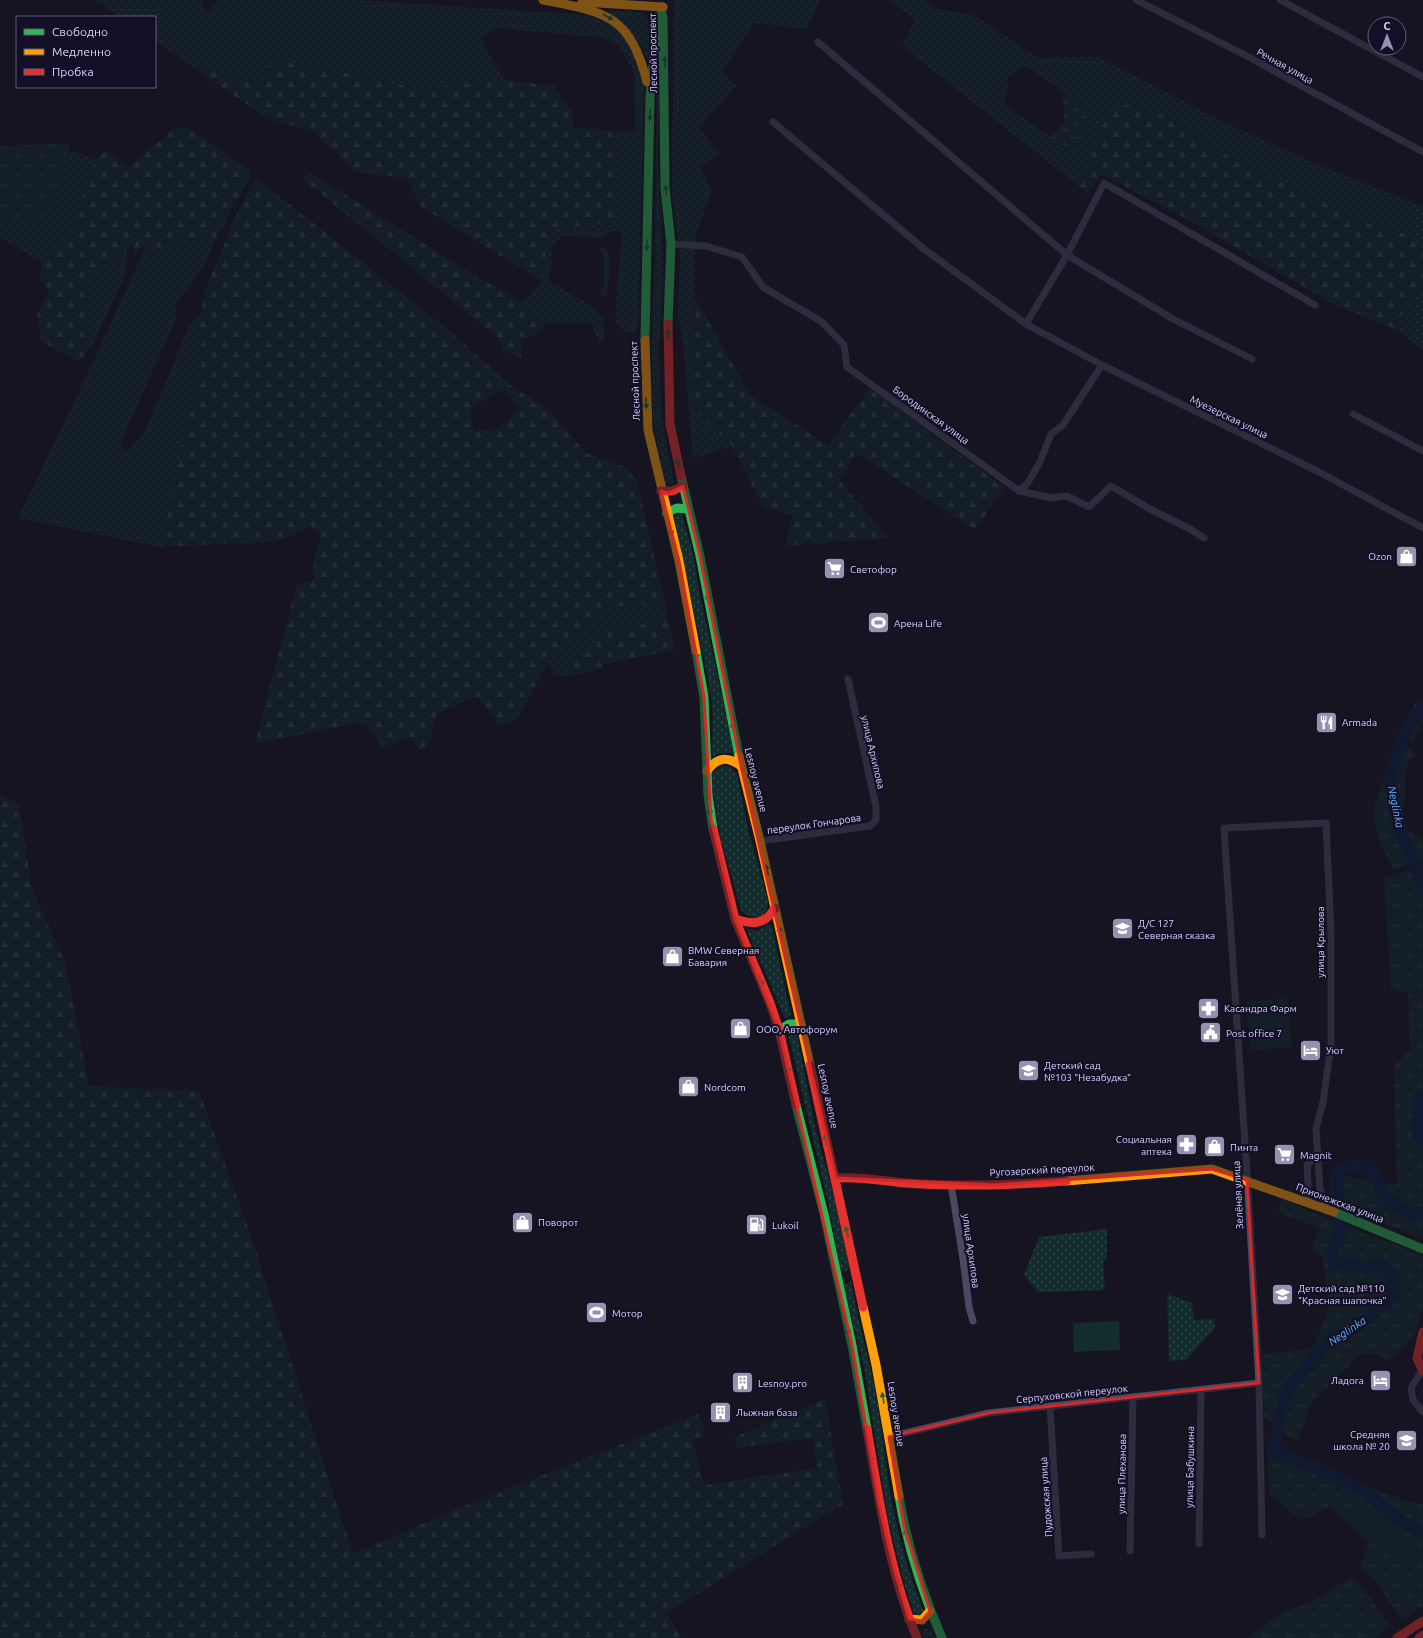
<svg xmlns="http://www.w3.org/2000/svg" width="1423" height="1638" viewBox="0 0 1423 1638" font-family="Ubuntu,sans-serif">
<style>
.grass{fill:url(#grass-dots);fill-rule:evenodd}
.forest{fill:url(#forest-firs);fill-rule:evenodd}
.wetland{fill:url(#wetland-marsh)}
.park{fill:url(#park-tufts)}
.garden{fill:#132c2d}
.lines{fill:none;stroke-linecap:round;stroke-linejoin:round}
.river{stroke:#0d2144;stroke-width:12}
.street{stroke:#4a4962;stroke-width:7}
.fast{stroke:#30b455;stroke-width:9}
.slow{stroke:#ff9f0a;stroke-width:9}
.jam{stroke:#e5322d;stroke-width:9}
.oneway{fill:#22623e}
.marked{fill:none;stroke:#d62828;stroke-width:3;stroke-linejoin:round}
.labels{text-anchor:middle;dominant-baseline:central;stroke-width:4;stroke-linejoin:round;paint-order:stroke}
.street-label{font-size:10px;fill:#d9d4ff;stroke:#130f26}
.poi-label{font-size:10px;fill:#d9d4ff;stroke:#130f26;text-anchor:start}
.water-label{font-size:11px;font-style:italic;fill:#62b6ff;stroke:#130f26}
</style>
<defs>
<pattern id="grass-dots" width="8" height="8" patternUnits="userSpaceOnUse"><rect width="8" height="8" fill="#132c2d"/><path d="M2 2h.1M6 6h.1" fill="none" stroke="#354a4c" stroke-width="1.8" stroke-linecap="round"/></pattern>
<pattern id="forest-firs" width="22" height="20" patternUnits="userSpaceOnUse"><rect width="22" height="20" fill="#132c2d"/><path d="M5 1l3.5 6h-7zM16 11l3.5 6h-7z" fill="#354a4c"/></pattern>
<pattern id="wetland-marsh" width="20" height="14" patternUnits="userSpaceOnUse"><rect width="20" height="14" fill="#132c2d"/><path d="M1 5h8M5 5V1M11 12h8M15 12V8" fill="none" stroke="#354a4c"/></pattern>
<pattern id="park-tufts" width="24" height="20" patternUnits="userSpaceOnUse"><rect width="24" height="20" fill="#132c2d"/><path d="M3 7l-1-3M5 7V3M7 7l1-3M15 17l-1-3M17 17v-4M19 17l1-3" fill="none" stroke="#354a4c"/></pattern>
</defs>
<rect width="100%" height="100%" fill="#161421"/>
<!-- grass -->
<g class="grass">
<path d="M95 0H202L206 15 219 0H359L586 15C594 18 603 20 610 24 632 38 638 62 644 86L638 325 635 333C623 333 620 330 615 319L622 232 612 231 604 238 562 236 553 245 549 281 593 307 603 317 604 339 599 343 591 323H546L524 302 542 281 549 229 613 223 615 131H635L634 72 619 46 605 38 497 28 481 39 503 79 424 89 275 59 261 83 193 67 155 41V17H120Z"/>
<polygon points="674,0 820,0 807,29 754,23 722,73 737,85 699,128 720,154 700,167 712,191 695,237 693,409 732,446 693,459 683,343 678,315 680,254 672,190"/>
<path d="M889 0H925L937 9 974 15 1038 58 1098 57 1224 122 1319 165 1423 206V247L1402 233 1362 222 1213 148 1183 121 1107 116 1076 184 902 46 915 20ZM1025 66 1091 110 1074 153 1005 105 1008 77Z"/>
<path d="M604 11C614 11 634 10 642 13 657 19 649 49 648 62 638 35 627 28 604 11Z"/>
<polygon points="659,57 658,168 662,238 663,276 659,353 662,417 674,483 670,485 664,482 653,419 651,350 655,257 657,60"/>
<polygon points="63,152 78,152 95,160 68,240 42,263 0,237 0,211"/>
<polygon points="192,240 215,241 203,269 176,304 177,317 123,437 121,449 128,451 145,431 190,324 199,328 203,360 160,547 18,518 96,356 144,251"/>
<polygon points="603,246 607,249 610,258 608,293 604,298 600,294 601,290 604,289 604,255 599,249"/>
<polygon points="127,252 125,276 93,343 87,321 88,276"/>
<polygon points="1423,290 1423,350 1397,330 1405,305"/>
<polygon points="681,511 693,554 698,586 734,753 720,753 712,757 713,715 710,687 674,516 678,512"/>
<polygon points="665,603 668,620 620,628 600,635 590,652 573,657 568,676 555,675 547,663 607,607"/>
<path d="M722 766 730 767 737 774 748 830 768 900C768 921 753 922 741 910L721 840 711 780 713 772Z"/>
<polygon points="771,924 791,1016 785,1018 746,928 756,931"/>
<polygon points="792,1032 797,1034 815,1128 835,1200 849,1266 846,1272 840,1267 828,1202 789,1037"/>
<polygon points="1107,1229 1107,1256 1103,1262 1105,1290 1038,1292 1024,1275 1039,1237"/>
<path d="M851 1281C858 1323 871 1364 878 1406 882 1433 885 1460 889 1487 896 1530 908 1573 924 1612L915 1615 905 1587 888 1518 864 1367 843 1282 847 1284Z"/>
<polygon points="1167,1294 1192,1303 1194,1320 1213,1319 1215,1328 1186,1360 1169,1361"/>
<polygon points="925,1628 931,1630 935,1638 925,1638 922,1633"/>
</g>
<!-- forest -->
<g class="forest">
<polygon points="274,59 424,89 503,79 554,86 573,112 573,127 615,131 613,223 549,229 542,281 421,207 406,178 355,172 314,132 268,119 193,67 261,83"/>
<polygon points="1122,104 1183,121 1213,148 1362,222 1402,233 1423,247 1423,290 1405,306 1397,330 1331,303 1181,216 1101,174 1087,195 1076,184 1107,116"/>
<polygon points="174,127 189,128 252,172 215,241 192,240 144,251 145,244 134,256 132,244 127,252 88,276 87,321 93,343 79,362 41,341 37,314 49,290 40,280 42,263 68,240 95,160 106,151 130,167 149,147 163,140"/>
<polygon points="309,172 483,280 524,302 546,323 538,333 521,342 521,358 504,351 499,339 303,179"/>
<path d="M256 178 450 331 510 385 546 407 586 453 625 467 637 480 665 603 607 607 547 663 530 697 517 719 500 726 477 696 437 714 430 741 420 750 409 737 383 748 367 726 359 722 255 744 296 587 313 580 314 558 321 535 311 526 280 541 160 547 203 360 199 328 190 324 202 313 203 295 227 238 230 227ZM503 389 519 409 498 428 474 431 470 409Z"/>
<polygon points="695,297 750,395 828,445 870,388 1004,487 975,530 856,453 840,481 889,538 785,546 793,515 763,507 732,446 693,409"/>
<polygon points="668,620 675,650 605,664 596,671 568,676 573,657 590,652 599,635 620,628"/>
<polygon points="1420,701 1423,704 1423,724 1413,742 1408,741 1399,732 1415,704"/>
<polygon points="0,794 19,805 32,889 65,962 89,1086 199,1091 250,1233 353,1554 454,1510 698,1414 706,1435 693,1441 704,1485 817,1468 813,1438 736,1448 734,1437 825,1399 843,1504 666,1613 682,1638 0,1638"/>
</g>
<!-- wetland -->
<polygon class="wetland" points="1063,91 1091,110 1074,153 1050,136 1064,124"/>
<!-- park -->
<g class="park">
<polygon points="71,143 45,218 0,222 0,146"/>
<polygon points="1395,742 1407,745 1414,754 1406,768 1404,818 1407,829 1423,840 1423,862 1394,870 1379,841 1373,813"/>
<polygon points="1423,865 1423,1239 1330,1201 1330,1173 1397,1185 1394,1066 1410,1051 1408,993 1391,990 1384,878"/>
<polygon points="1282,1199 1332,1221 1418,1253 1423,1257 1423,1308 1415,1336 1389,1362 1377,1354 1360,1354 1310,1405 1298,1441 1277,1429 1264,1417 1262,1355 1312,1348 1329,1311 1323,1257 1311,1250 1319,1228 1278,1212"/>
<polygon points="1271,1443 1390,1496 1423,1505 1423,1606 1401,1620 1378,1584 1360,1567 1369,1543 1329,1506 1306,1519 1300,1519 1269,1494 1267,1446"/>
<polygon points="1351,1578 1362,1586 1391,1627 1374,1638 1247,1638 1287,1609 1308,1604"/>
</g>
<!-- garden -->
<g class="garden">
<polygon points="1287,998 1292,1047 1251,1051 1246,1002"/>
<polygon points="1119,1321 1120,1350 1074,1352 1073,1323"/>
<polygon points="1361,1503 1405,1531 1402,1540 1423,1554 1423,1558 1413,1570 1348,1523"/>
</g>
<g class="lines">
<!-- river -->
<g class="river">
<polyline points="1423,708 1402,737 1390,781 1396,820 1423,885"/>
<polyline points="1423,1097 1420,1100 1418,1134 1423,1142"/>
<polyline points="1423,1212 1408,1214 1382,1193 1374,1174 1361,1166 1350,1166 1338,1171 1338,1198 1340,1228 1338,1240 1331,1253 1335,1263 1368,1268 1382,1265 1393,1278 1394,1296 1352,1330 1331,1339 1289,1386 1277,1423 1275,1454 1311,1466 1365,1491 1383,1508 1413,1529 1423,1532"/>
</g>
<!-- street -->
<g class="street">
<polyline points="1136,0 1243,54 1423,152"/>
<polyline points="1280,0 1423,77"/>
<polyline points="818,42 1067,255 1173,319 1252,359"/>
<polyline points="773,122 924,249 1026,324 1102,365 1319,472 1423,528"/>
<polyline points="671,244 706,246 742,257 763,287 822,322 844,345 847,367 1019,491 1052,498 1067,496 1089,507 1111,486 1150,509 1190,529 1204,538"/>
<polyline points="1026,324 1067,255 1104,183 1315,305"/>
<polyline points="1353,414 1423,451"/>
<polyline points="1019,491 1027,484 1040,462 1051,434 1063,425 1102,365"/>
<polyline points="760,841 870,826 876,820 876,807 848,679"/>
<polyline points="951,1184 963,1259 969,1307 973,1321"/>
<polyline points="1309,1203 1307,1165 1318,1156"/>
<polyline points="1422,1370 1411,1388 1413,1400 1423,1412"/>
<polyline points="1050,1406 1059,1556 1091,1554"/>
<polyline points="889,1437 989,1413 1259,1383"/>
<polyline points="1262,1535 1259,1383 1247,1173 1224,828 1326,823 1331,934 1331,1045 1323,1102 1316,1129 1320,1189 1328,1210"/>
<polyline points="1199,1544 1201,1390"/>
<polyline points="1130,1551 1133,1397"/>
</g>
<!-- fast -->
<g class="fast">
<polyline points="663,17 665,188 671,244 668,324"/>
<polyline points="645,340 650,97 656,32 663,7"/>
<polyline points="681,476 700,556 739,756"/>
<polyline points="666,513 677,508 688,509"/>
<polyline points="696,651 704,697 708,795 713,829"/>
<polyline points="779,1030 789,1024 801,1024"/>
<polyline points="796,1105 824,1214 852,1345 867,1429"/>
<polyline points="1334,1212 1423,1249"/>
<path d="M899 1496C907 1545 922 1592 942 1638"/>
</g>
<!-- slow -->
<g class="slow">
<path d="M543 0C606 12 630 15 647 82"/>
<polyline points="582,2 663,7"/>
<polyline points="645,340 648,430 679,561 696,651"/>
<polyline points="739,756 760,841 810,1065"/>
<path d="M707 771C717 757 727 756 741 766"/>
<polyline points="1066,1181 1212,1169 1334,1212"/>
<polyline points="863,1307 876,1365 899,1496"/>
<polyline points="909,1619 922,1620 930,1611"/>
</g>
<!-- jam -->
<g class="jam">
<polyline points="668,324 670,424 681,476"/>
<polyline points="661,491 672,491 683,486"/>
<polyline points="713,829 735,919 770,1003 779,1030 796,1105"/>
<path d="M735 919C753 925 765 925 775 908"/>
<polyline points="810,1065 863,1307"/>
<path d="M836 1178C860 1176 883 1181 906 1183 959 1187 1013 1185 1066 1181"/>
<polyline points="1423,1332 1417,1358 1423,1371"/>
<path d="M867 1429C879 1499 889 1572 917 1638"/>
<polyline points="1397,1638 1423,1621"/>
<polyline points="1419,1638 1423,1635"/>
</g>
</g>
<!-- one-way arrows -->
<defs><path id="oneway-solid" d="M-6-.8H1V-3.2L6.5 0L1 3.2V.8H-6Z"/></defs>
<g class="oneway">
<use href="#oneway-solid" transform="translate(608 17) rotate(31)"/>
<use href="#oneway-solid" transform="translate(665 62) rotate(-90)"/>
<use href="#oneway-solid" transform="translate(650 115) rotate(91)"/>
<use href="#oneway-solid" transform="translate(666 191) rotate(-94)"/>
<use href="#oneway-solid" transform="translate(647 245) rotate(91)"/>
<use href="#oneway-solid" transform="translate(668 335) rotate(-88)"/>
<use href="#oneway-solid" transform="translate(646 403) rotate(87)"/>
<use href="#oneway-solid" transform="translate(678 464) rotate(-102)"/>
<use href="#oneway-solid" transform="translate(671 530) rotate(76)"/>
<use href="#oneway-solid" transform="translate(708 600) rotate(-100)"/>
<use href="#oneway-solid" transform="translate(696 654) rotate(80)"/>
<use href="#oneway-solid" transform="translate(733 728) rotate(-102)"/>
<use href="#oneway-solid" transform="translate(710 810) rotate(83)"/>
<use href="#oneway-solid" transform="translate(767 870) rotate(-102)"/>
<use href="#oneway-solid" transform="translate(780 932) rotate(-103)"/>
<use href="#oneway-solid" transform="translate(761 981) rotate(67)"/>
<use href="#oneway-solid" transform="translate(788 1068) rotate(78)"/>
<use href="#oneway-solid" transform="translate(826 1140) rotate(-104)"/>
<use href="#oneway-solid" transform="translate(847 1232) rotate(-102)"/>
<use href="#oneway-solid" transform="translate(848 1329) rotate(76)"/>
<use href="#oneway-solid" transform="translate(883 1398) rotate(-100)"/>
<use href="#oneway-solid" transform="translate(871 1457) rotate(81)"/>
<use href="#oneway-solid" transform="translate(906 1535) rotate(-105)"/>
<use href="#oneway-solid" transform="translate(899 1584) rotate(73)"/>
</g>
<!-- marked area -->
<path d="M0 0H1423V1638H0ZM683 486 700 556 741 766 836 1178 995 1185 1212 1169 1247 1180 1259 1383 989 1413 889 1437 904 1526 930 1611 922 1621 909 1619 894 1568 879 1504 852 1345 779 1030 735 919 711 819 704 697 679 561 661 491 668 493Z" fill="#161421" fill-opacity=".55" fill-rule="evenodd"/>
<path class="marked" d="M683 486 700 556 741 766 836 1178 995 1185 1212 1169 1247 1180 1259 1383 989 1413 889 1437 904 1526 930 1611 922 1621 909 1619 894 1568 879 1504 852 1345 779 1030 735 919 711 819 704 697 679 561 661 491 668 493Z"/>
<!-- icons -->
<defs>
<symbol id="shop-square" viewBox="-11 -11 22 22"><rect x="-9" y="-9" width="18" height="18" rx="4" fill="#9591b1" stroke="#130f26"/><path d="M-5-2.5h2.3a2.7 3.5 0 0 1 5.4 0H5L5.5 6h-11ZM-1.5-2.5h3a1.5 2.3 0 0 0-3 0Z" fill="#fff"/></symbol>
<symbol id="supermarket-square" viewBox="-11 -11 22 22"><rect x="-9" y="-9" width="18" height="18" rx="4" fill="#9591b1" stroke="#130f26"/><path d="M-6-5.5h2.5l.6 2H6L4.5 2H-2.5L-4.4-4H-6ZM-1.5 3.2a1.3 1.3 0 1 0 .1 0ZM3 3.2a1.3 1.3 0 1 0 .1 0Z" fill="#fff"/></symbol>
<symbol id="stadium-square" viewBox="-11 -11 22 22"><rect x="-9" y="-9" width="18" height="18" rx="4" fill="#9591b1" stroke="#130f26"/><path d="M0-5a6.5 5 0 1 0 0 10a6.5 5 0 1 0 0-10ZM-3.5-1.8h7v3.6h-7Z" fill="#fff"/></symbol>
<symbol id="restaurant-square" viewBox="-11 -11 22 22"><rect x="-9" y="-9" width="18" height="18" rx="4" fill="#9591b1" stroke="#130f26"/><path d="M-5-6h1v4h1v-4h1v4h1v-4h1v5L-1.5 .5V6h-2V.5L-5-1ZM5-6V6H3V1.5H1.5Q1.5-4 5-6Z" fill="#fff"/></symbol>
<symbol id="school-square" viewBox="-11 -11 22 22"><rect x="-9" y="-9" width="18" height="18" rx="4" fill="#9591b1" stroke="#130f26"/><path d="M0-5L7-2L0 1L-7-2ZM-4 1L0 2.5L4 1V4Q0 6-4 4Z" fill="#fff"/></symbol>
<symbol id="pharmacy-square" viewBox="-11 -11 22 22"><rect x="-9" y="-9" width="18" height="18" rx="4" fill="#9591b1" stroke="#130f26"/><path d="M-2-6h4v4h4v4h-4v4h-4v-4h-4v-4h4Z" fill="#fff"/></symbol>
<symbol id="civic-square" viewBox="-11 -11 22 22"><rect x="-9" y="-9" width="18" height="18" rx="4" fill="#9591b1" stroke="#130f26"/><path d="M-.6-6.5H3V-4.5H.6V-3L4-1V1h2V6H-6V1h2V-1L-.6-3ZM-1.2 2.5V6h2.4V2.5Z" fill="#fff"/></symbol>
<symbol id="hotel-square" viewBox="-11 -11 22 22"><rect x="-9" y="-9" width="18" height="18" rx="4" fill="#9591b1" stroke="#130f26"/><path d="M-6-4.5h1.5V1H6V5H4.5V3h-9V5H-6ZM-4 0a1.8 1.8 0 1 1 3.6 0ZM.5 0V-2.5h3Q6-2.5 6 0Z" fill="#fff"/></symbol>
<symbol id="fuel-square" viewBox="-11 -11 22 22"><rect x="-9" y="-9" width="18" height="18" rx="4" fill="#9591b1" stroke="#130f26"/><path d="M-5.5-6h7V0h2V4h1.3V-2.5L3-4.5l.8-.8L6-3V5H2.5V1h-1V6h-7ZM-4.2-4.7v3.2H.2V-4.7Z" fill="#fff"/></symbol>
<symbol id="building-square" viewBox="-11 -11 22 22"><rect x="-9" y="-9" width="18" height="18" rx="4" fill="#9591b1" stroke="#130f26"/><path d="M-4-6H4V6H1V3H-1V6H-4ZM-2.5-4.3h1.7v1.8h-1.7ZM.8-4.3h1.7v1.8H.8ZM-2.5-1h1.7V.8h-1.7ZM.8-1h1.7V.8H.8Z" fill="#fff"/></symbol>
</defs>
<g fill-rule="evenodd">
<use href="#shop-square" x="1394" y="544" width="25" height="25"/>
<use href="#supermarket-square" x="822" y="556" width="25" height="25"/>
<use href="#stadium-square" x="866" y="610" width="25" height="25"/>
<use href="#restaurant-square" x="1314" y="710" width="25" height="25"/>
<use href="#school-square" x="1110" y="916" width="25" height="25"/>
<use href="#shop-square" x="660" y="944" width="25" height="25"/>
<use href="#pharmacy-square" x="1196" y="996" width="25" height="25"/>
<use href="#shop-square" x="728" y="1016" width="25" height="25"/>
<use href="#civic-square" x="1198" y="1020" width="25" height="25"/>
<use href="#hotel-square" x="1298" y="1038" width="25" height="25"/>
<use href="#school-square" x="1016" y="1058" width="25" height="25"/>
<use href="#shop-square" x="676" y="1074" width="25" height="25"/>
<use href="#pharmacy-square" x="1174" y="1132" width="25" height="25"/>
<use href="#shop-square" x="1202" y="1134" width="25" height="25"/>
<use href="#supermarket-square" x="1272" y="1142" width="25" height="25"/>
<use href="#shop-square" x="510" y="1210" width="25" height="25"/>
<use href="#fuel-square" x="744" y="1212" width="25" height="25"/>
<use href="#school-square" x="1270" y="1282" width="25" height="25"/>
<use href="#stadium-square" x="584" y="1300" width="25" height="25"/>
<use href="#hotel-square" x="1368" y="1368" width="25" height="25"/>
<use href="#building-square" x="730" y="1370" width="25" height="25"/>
<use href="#building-square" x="708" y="1400" width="25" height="25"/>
<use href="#school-square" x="1394" y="1428" width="25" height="25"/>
</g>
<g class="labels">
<!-- street labels -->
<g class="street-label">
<text transform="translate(653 53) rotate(-91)">Лесной проспект</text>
<text transform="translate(1285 66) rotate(29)">Речная улица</text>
<text transform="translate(635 381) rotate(-92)">Лесной проспект</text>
<text transform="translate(931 415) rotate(36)">Бородинская улица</text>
<text transform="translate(1229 417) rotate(26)">Муезерская улица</text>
<text transform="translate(873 752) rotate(77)">улица Архипова</text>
<text transform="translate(756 780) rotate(76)">Lesnoy avenue</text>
<text transform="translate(814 824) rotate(-8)">переулок Гончарова</text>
<text transform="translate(1320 942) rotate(-90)">улица Крылова</text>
<text transform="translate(828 1096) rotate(78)">Lesnoy avenue</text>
<text transform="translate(1042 1170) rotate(-3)">Ругозерский переулок</text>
<text transform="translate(1238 1195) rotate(-93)">Зелёная улица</text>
<text transform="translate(1340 1203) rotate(21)">Прионежская улица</text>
<text transform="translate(971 1251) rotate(82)">улица Архипова</text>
<text transform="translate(1072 1394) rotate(-6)">Серпуховской переулок</text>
<text transform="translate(896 1414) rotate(81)">Lesnoy avenue</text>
<text transform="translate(1190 1467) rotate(-89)">улица Бабушкина</text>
<text transform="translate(1122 1474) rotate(-89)">улица Плеханова</text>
<text transform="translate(1046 1497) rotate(-94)">Пудожская улица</text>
</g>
<!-- poi labels -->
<g class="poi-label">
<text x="1392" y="556" text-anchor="end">Ozon</text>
<text x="850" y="569">Светофор</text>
<text x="894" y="623">Арена Life</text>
<text x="1342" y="722">Armada</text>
<text x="1138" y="923">Д/С 127<tspan x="1138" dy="12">Северная сказка</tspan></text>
<text x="688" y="950">BMW Северная<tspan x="688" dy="12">Бавария</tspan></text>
<text x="1224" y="1008">Касандра Фарм</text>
<text x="756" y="1029">ООО, Автофорум</text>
<text x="1226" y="1033">Post office 7</text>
<text x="1326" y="1050">Уют</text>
<text x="1044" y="1065">Детский сад<tspan x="1044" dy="12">№103 "Незабудка"</tspan></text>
<text x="704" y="1087">Nordcom</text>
<text x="1172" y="1139" text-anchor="end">Социальная<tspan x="1172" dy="12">аптека</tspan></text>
<text x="1230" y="1147">Пинта</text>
<text x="1300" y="1155">Magnit</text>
<text x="538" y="1222">Поворот</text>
<text x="772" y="1225">Lukoil</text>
<text x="1298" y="1288">Детский сад №110<tspan x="1298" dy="12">"Красная шапочка"</tspan></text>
<text x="612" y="1313">Мотор</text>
<text x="1364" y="1380" text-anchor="end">Ладога</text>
<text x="758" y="1383">Lesnoy.pro</text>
<text x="736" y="1412">Лыжная база</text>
<text x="1390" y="1434" text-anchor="end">Средняя<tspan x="1390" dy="12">школа № 20</tspan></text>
</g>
<!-- water labels -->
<g class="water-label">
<text transform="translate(1396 807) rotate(78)">Neglinka</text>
<text transform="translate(1347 1331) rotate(-34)">Neglinka</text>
</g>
</g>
<!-- legend -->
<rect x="16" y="16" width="140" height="72" fill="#130f26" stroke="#625e7d"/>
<rect x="24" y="29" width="20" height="6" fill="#30b455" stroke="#625e7d"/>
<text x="52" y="36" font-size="12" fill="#d9d4ff">Свободно</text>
<rect x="24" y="49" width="20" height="6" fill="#ff9f0a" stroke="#625e7d"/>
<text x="52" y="56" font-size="12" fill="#d9d4ff">Медленно</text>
<rect x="24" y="69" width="20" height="6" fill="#e5322d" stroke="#625e7d"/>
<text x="52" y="76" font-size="12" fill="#d9d4ff">Пробка</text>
<!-- north arrow -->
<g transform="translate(1387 36)"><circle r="19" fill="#130f26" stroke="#625e7d"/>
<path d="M0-3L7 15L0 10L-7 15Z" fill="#9591b1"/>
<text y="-6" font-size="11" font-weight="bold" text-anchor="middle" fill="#d9d4ff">С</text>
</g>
</svg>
